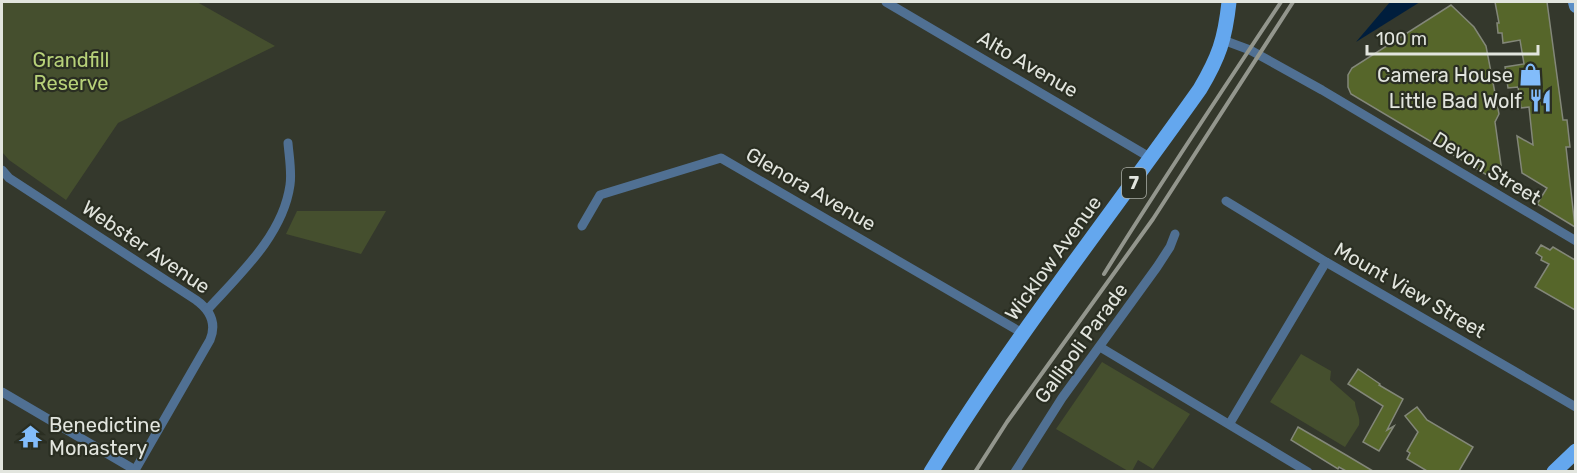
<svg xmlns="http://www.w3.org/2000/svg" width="1577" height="473" viewBox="0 0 1577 473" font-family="Rubik,sans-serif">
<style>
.green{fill:#454f2e}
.water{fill:#001e3d}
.building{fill:#56662a;stroke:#838779;stroke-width:1.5}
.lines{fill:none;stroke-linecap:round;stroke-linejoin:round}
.street{stroke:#507093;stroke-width:9}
.secondary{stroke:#5c8fc6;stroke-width:14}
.primary{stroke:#64a7ee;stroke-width:15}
.rail{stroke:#93968d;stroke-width:4}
.labels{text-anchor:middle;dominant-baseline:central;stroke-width:4.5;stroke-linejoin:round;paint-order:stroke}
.shield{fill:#2a2e22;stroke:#abaea6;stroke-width:1.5}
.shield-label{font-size:18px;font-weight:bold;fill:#e2e5de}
.park-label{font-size:20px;fill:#b7d179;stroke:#2a2e22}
.street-label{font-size:20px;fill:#e2e5de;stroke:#2a2e22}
.poi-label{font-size:20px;fill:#e2e5de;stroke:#2a2e22;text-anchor:end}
</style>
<rect width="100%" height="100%" fill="#34382c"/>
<!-- green -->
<g class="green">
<polygon points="2,2 197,2 275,46 118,123 66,200 9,160 2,152"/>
<polygon points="297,211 386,211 361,254 286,234"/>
<path d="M1301 354 1331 371 1330 380 1355 402C1355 410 1361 417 1359 425L1345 447 1270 402Z"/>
<polygon points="1102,362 1190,414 1153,469 1138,460 1132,471 1128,471 1056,429"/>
</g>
<!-- water -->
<polygon class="water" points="1390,2 1420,2 1356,42"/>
<!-- building -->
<g class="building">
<polygon points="1495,2 1547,2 1563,120 1567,120 1570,147 1566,147 1575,227 1537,204 1547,188 1522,173 1517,136 1533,145 1529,107 1521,108 1518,87 1508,88 1505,67 1524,64 1520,40 1503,43 1502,33 1498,33 1497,23 1499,23"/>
<polygon points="1451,5 1474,27 1486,46 1499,114 1495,122 1502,172 1497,181 1351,94 1348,87 1348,75 1352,68"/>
<polygon points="1541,245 1550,250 1553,247 1575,260 1575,310 1535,287 1549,264 1541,260 1542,257 1536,253"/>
<polygon points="1358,369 1380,384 1379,385 1403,399 1387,430 1394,426 1379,451 1363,442 1383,406 1348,384"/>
<polygon points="1417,407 1427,420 1473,447 1459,471 1427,471 1407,459 1410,453 1407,451 1418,432 1405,416"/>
<polygon points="1298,427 1346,455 1373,471 1346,471 1339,467 1338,469 1291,440"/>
</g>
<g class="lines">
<!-- street -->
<g class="street">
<polyline points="886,2 1151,158"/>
<polyline points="1223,40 1250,50 1322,90 1576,241"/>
<path d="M2 170 9 178 196 300C210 310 217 323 210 340L134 472"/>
<polyline points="1226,201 1326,262 1576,407"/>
<polyline points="582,226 600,195 721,158 1024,334"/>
<path d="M207 310C240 274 283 235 290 185 292 172 289 156 288 143"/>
<polyline points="1100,347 1308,472"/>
<polyline points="2,392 135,470"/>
<polyline points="1230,423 1326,262"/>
<polyline points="1015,472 1062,398 1157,267 1170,247 1175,234"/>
</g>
<!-- secondary -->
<polyline class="secondary" points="1575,2 1576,6"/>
<!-- primary -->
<g class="primary">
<path d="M931 472C1013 339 1110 216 1200 89 1219 57 1225 39 1229 2"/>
<polyline points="1554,472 1576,451"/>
</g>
<!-- rail -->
<g class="rail">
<path d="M1104 274C1161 182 1221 92 1281 2"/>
<polyline points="975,472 1007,422 1153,219 1293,2"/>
</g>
</g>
<!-- icons -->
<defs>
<symbol id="shop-bare" viewBox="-9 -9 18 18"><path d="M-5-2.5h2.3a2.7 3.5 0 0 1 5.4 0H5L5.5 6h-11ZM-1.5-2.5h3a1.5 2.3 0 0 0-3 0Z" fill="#82bcfa" stroke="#2a2e22" stroke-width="2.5" paint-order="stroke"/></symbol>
<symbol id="restaurant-bare" viewBox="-9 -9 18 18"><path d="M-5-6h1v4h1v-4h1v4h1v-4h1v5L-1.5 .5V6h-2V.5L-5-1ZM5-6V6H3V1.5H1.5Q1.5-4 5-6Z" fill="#82bcfa" stroke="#2a2e22" stroke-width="2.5" paint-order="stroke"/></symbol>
<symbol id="temple-bare" viewBox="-9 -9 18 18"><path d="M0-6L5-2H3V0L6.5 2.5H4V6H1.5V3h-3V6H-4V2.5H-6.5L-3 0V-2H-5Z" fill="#82bcfa" stroke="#2a2e22" stroke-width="2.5" paint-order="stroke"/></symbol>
</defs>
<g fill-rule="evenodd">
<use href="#shop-bare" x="1514" y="58" width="33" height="33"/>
<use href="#restaurant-bare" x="1524" y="84" width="33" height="33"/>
<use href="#temple-bare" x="14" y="420" width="33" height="33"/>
</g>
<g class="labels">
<!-- shield labels -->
<rect class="shield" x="1122" y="168" width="24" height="30" rx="4.5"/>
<g class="shield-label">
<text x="1134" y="183">7</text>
</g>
<!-- park labels -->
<g class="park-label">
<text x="71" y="60">Grandfill<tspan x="71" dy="23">Reserve</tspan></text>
</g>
<!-- street labels -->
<g class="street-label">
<text transform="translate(1028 64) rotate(30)">Alto Avenue</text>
<text transform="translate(1487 168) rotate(31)">Devon Street</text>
<text transform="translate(811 189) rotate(30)">Glenora Avenue</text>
<text transform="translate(146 247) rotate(34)">Webster Avenue</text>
<text transform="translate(1053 258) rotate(-54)">Wicklow Avenue</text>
<text transform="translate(1410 290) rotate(30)">Mount View Street</text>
<text transform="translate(1081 343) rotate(-54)">Gallipoli Parade</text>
</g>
<!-- poi labels -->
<g class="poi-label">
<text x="1513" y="75">Camera House</text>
<text x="1522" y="101">Little Bad Wolf</text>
<text x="49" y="425" text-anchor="start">Benedictine<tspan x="49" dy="23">Monastery</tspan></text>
</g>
</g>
<!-- border -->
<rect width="1577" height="473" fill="none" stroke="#e2e5de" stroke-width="6"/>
<!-- scale -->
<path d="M1367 45v9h171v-9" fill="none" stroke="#e2e5de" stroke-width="3"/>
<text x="1376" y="45" font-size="18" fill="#e2e5de" stroke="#2a2e22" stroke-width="4.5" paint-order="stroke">100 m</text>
</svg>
